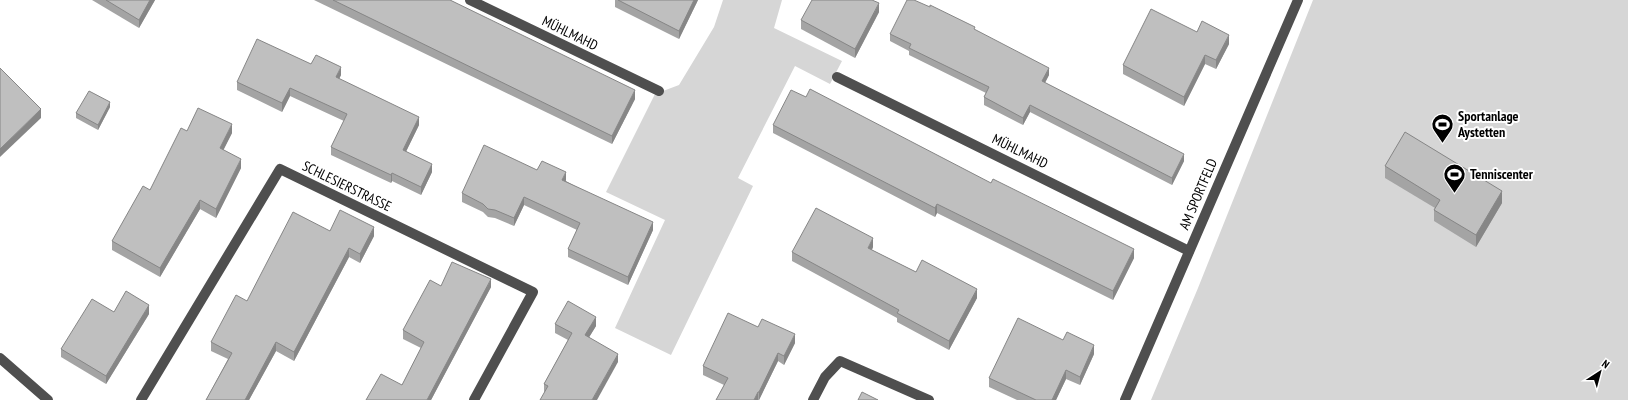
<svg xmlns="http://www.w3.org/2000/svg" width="1628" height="400" viewBox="0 0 1628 400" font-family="'PT Sans Narrow',sans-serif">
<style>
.green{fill:#d6d6d6}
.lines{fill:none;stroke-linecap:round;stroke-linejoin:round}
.minor{stroke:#4f4f4f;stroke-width:10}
.wall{fill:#a4a4a4}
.shaded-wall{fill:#868686}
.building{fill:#bfbfbf;stroke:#868686}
.labels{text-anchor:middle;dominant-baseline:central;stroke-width:4;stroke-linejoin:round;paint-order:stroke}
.street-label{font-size:14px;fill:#000;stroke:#fff}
.poi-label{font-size:14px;font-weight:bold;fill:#000;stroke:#fff;text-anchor:start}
</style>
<rect width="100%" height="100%" fill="#fff"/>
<!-- green -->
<g class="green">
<polygon points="723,0 782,0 774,28 842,61 830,84 795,66 738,178 753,186 671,355 615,328 665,220 606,192 655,94 679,85 714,27"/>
<polygon points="1313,0 1628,0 1628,400 1151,400 1198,288"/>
</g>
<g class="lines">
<!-- minor -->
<g class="minor">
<polyline points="470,0 659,91"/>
<polyline points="837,77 1189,251"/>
<polyline points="0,358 48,400"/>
<polyline points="141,400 280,169 533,292 474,400"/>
<polyline points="813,400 825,377 840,361 929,400"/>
<polyline points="1125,400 1298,0"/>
</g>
</g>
<!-- wall -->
<g class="wall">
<polygon points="92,0 155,0 139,28"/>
<polygon points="314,0 450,0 635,99 612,144"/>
<polygon points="615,0 698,0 679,39 615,7"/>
<polygon points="930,7 975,30 1049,75 1045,83 1184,161 1172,185 1030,112 1023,125 984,105 984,97 986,93 909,55 909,51 890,41 890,34"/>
<polygon points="879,12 855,58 801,29 801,20"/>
<polygon points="1197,32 1229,44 1216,69 1205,64 1184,106 1123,74 1123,65"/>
<polygon points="311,64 341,75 339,79 419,125 406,151 432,172 421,195 392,181 391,183 331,155 331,147 344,121 290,96 282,112 237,90 237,82"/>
<polygon points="110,107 98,130 76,118 76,113"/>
<polygon points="773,125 1134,258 1113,300 937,213 935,217 773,133"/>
<polygon points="187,131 232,133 223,150 241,168 216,218 200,209 160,277 112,250 112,241 150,190"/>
<polygon points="1385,166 1502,203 1476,247 1434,221 1434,210 1435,208 1385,178"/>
<polygon points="537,170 566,180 566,181 653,230 628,285 568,257 568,249 577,230 524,205 514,226 495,218 488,217 483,212 462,202 462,193"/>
<polygon points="330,231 374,236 360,263 349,257 294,361 276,351 249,400 206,400 228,359 211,351 211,342 247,301"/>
<polygon points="873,247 872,250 916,272 977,298 949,350 897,322 897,318 792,261 792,252"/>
<polygon points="441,286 491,287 431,400 366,400 402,385 421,348 403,339 403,330"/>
<polygon points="114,312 149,314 106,384 61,357 61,349"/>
<polygon points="555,324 596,326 589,337 618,362 544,393 544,384 568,340 555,333"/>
<polygon points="758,327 795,343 784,365 778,361 759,400 716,400 724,385 703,375 703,366"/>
<polygon points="1094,354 1080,385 1066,379 1056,400 1017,400 989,387 989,378"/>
</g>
<!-- shaded-wall -->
<g class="shaded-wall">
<polygon points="150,0 155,0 139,28 139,20"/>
<polygon points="694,0 698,0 679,39 679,31"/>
<polygon points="879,3 879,12 855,58 855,49"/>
<polygon points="1229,35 1229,44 1216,69 1216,60"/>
<polygon points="1205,55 1205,64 1184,106 1184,97"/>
<polygon points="341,67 341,75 336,85 336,77"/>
<polygon points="1049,68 1049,75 1042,88 1042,81"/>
<polygon points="290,88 290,96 282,112 282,103"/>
<polygon points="635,90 635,99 612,144 612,136"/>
<polygon points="110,102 110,107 98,130 98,125"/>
<polygon points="1030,105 1030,112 1023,125 1023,118"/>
<polygon points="41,109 41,118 0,157 0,149"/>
<polygon points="419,117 419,125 403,158 403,150"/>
<polygon points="232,124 232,133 220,157 220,148"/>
<polygon points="1184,154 1184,161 1172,185 1172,178"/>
<polygon points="241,159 241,168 216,218 216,209"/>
<polygon points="432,164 432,172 421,195 421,187"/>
<polygon points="566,172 566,180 562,188 562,180"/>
<polygon points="392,173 392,181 391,183 391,175"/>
<polygon points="1502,191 1502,203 1476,247 1476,235"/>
<polygon points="524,197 524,205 514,226 514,218"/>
<polygon points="200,200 200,209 160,277 160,268"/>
<polygon points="937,204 937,213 935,217 935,208"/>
<polygon points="653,222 653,230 628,285 628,277"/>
<polygon points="374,227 374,236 360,263 360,254"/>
<polygon points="873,238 873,247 868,257 868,248"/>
<polygon points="349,248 349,257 294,361 294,352"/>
<polygon points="1134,249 1134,258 1113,300 1113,291"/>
<polygon points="491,279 491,287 431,400 427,400"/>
<polygon points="977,289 977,298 949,350 949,341"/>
<polygon points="149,305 149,314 106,384 106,376"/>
<polygon points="596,317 596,326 585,344 585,335"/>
<polygon points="795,334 795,343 784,365 784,356"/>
<polygon points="276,342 276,351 249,400 245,400"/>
<polygon points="1094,345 1094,354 1080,385 1080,377"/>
<polygon points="778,353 778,361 759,400 759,392"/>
<polygon points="618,354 618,362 597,400 592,400"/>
<polygon points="1066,370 1066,379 1056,400 1052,400"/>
<polygon points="758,392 758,400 754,400"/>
</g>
<!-- building -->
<g class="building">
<polygon points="106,0 150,0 139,20"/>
<polygon points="333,0 450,0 635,90 612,136"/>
<polygon points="618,0 694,0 679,31"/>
<polygon points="812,0 872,0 879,3 855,49 801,20"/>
<polygon points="907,0 914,0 930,7 930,5 975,27 974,29 1049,68 1042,81 1184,154 1172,178 1030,105 1023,118 984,97 989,87 909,48 911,44 890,34"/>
<polygon points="1151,9 1197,32 1202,21 1229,35 1216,60 1205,55 1184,97 1123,65"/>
<polygon points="257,39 311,64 316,55 341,67 336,77 419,117 403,150 432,164 421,187 392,173 391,175 331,147 347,114 290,88 282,103 237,82"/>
<polygon points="0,68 41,109 0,149"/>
<polygon points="810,89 991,183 993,179 1134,249 1113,291 937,204 935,208 773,125 791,90 806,97"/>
<polygon points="89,91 110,102 98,125 76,113"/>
<polygon points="198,108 232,124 220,148 241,159 216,209 200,200 160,268 112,241 143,186 150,190 181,128 187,131"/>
<polygon points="1405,132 1502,191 1476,235 1434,210 1440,200 1385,166"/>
<polygon points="484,145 537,170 542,161 566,172 562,180 653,222 628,277 568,249 580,223 524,197 514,218 495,210 488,209 483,204 462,193"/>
<polygon points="816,208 873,238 868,248 916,272 922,260 977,289 949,341 897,313 899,310 792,252"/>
<polygon points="340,210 374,227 360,254 349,248 294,352 276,342 245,400 206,400 232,353 211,342 236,295 247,301 293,212 330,231"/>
<polygon points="452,262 491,279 427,400 366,400 381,374 402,385 424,342 403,330 430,280 441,286"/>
<polygon points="126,291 149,305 106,376 61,349 92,299 114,312"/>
<polygon points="568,301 596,317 585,335 618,354 592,400 540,400 548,386 544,384 572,333 555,324"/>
<polygon points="728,313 758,327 762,319 795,334 784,356 778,353 759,392 758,392 754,400 716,400 728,378 703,366"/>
<polygon points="1018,318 1063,340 1067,332 1094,345 1080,377 1066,370 1052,400 1036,400 989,378"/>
<polygon points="862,392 878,400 858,400"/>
</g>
<!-- icons -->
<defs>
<symbol id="stadium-pin" viewBox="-11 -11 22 30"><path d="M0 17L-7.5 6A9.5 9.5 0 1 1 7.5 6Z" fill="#000" stroke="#fff"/><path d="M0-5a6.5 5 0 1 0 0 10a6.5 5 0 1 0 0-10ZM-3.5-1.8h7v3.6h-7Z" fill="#fff"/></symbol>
</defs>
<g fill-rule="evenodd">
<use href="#stadium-pin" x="1430" y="112" width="25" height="34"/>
<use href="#stadium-pin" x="1442" y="162" width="25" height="34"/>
</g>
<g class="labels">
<!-- street labels -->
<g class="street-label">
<text transform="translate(570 33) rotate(26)">MÜHLMAHD</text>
<text transform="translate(1020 151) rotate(26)">MÜHLMAHD</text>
<text transform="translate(347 186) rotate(26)">SCHLESIERSTRASSE</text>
<text transform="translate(1198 194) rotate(-67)">AM SPORTFELD</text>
</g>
<!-- poi labels -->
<g class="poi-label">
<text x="1458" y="116">Sportanlage<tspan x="1458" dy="16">Aystetten</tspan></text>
<text x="1470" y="174">Tenniscenter</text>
</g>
</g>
<!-- north arrow -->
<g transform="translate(1600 372) rotate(36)" stroke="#ffffff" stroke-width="3" paint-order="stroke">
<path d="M0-3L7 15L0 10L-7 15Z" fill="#000000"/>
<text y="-6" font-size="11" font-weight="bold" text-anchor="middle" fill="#000000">N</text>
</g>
</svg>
